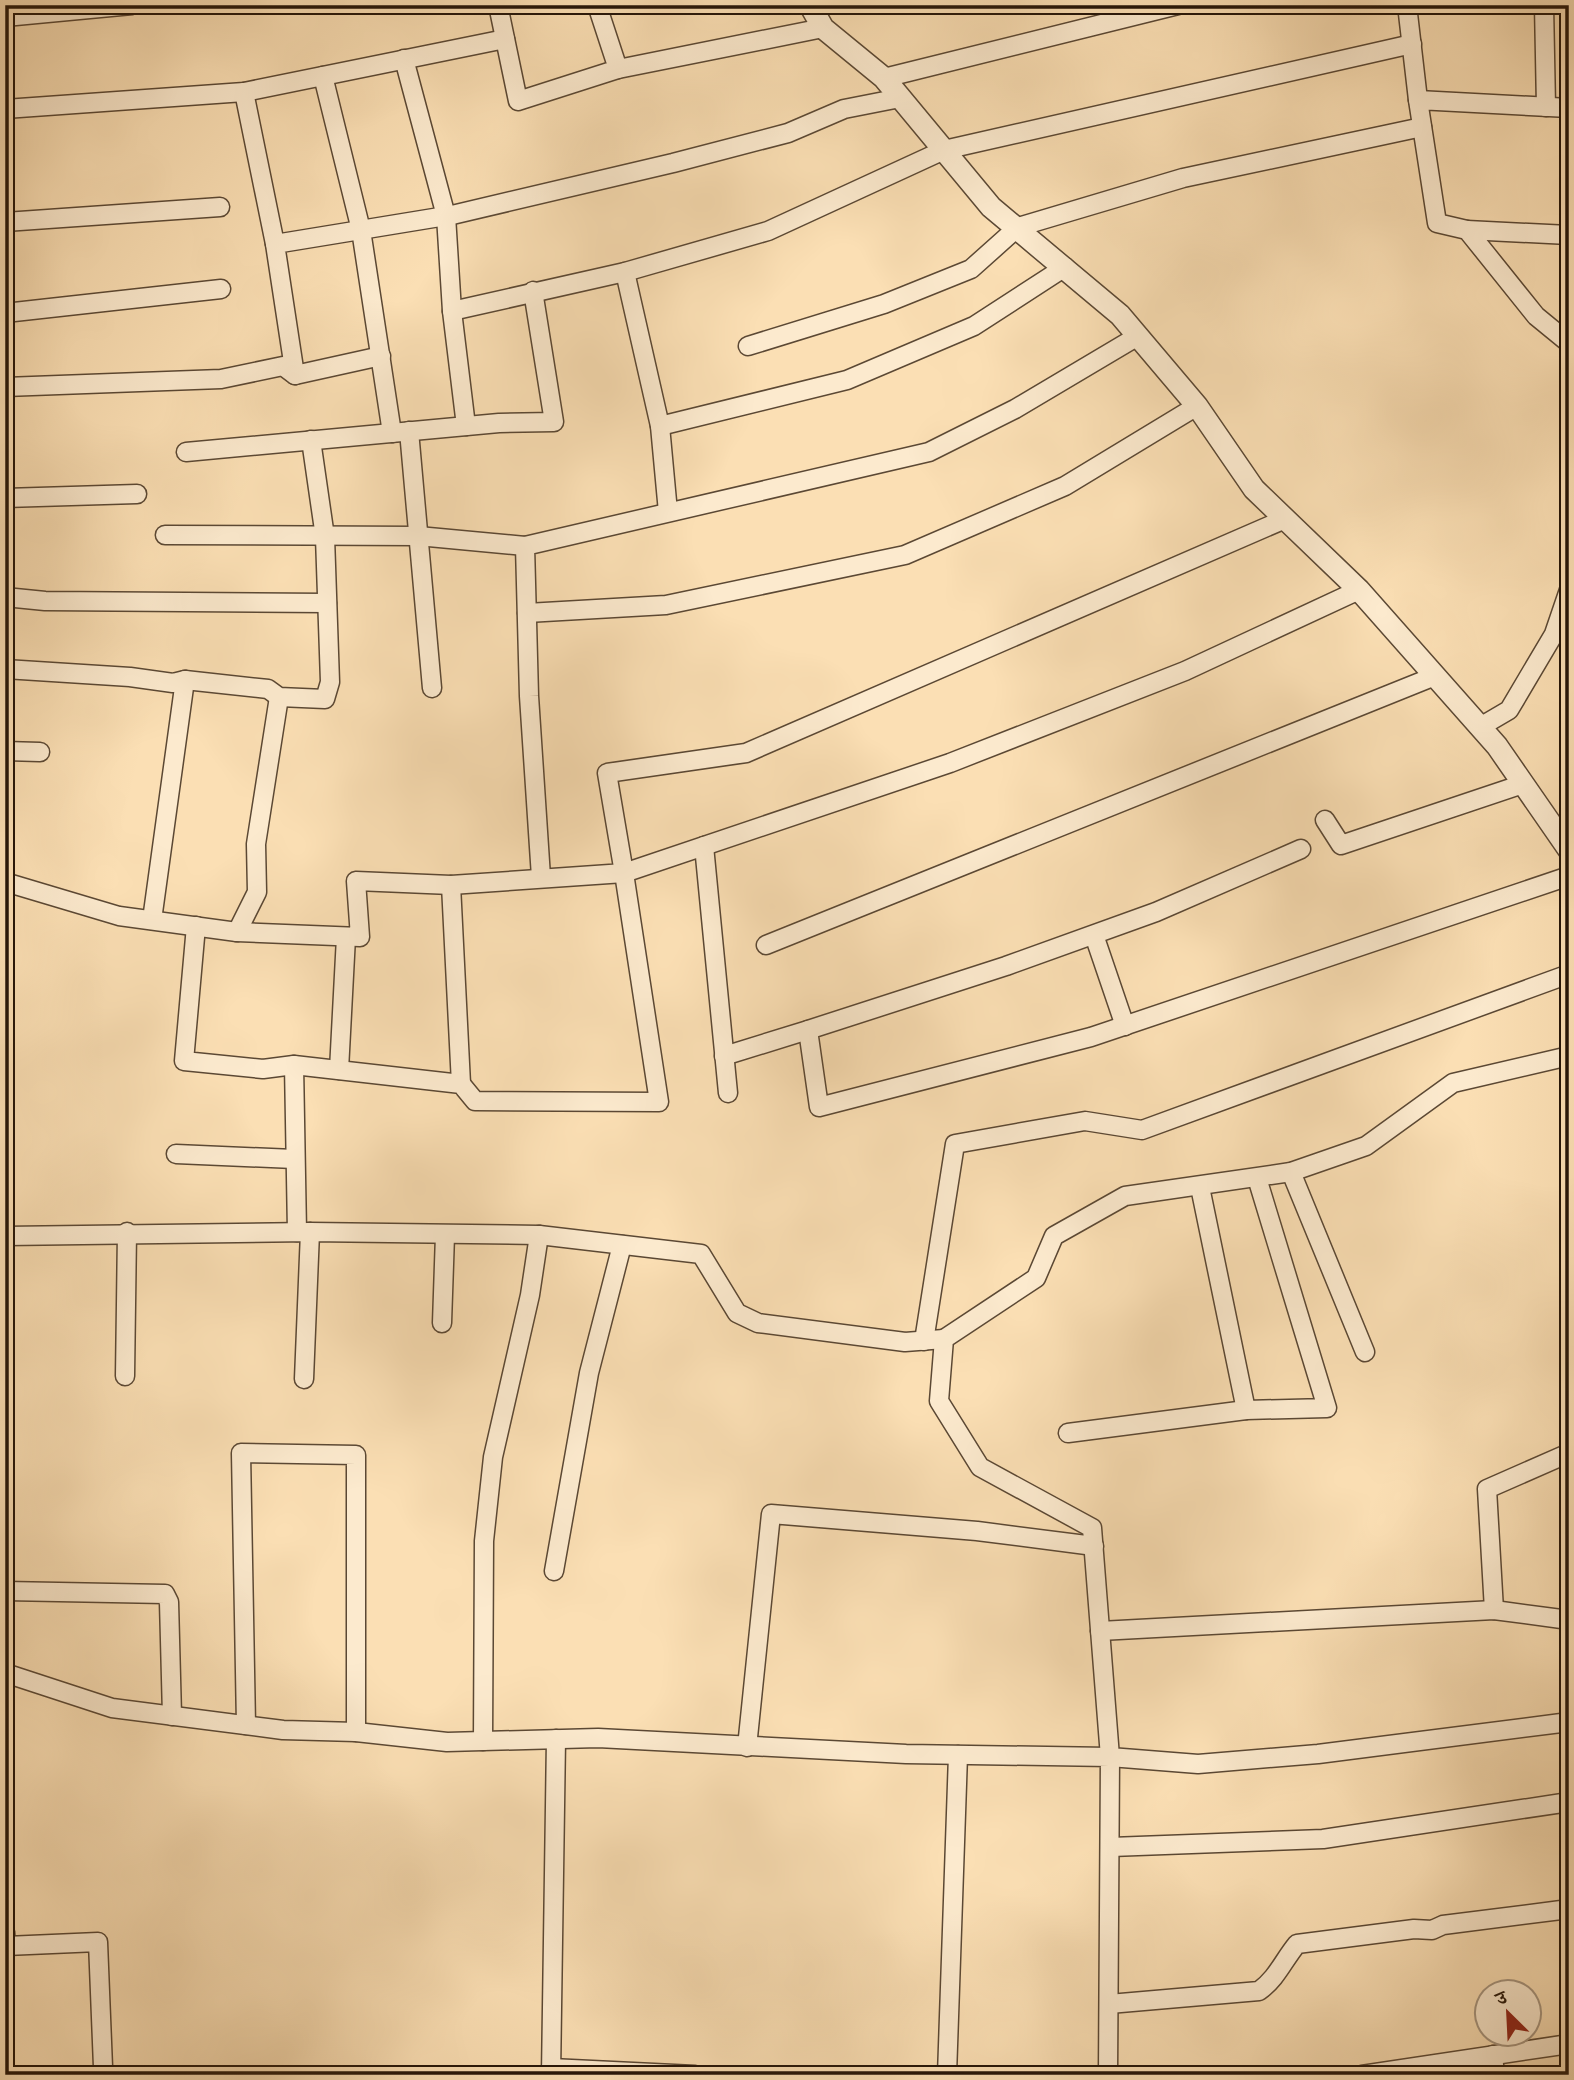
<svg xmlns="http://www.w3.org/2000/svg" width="1574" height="2080" viewBox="0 0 1574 2080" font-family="'IM FELL French Canon','Noto Serif Devanagari',serif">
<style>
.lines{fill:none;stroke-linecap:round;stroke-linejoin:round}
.minor-casing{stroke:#5b4834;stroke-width:21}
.tertiary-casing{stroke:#5b4834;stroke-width:24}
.minor{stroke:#fceace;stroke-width:18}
.tertiary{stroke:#fceace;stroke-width:21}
</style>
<rect width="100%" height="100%" fill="#fbdfb4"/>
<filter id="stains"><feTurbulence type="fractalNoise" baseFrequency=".00286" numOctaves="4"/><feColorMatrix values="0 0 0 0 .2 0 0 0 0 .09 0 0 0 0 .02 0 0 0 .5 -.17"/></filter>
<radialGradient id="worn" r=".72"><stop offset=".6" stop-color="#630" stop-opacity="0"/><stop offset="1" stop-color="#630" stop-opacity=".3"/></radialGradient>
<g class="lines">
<defs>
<g id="minor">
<polyline points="498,5 518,101 618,69 597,5"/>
<polyline points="1407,5 1418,100"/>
<polyline points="1544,5 1546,107"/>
<polyline points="5,17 132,5"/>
<polyline points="404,59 446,216 452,311 466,426"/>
<polyline points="618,69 823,28"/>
<polyline points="323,76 361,230 392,433"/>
<polyline points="884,78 1178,5"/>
<polyline points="244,92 275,244"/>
<polyline points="1569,108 1418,100 1437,223 1467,230 1536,316 1569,343"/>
<polyline points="5,109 244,92 505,39"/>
<polyline points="5,222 220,207"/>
<polyline points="1467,230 1569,235"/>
<polyline points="625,272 660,426 668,512"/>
<polyline points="452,311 625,272 768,231 944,150 1412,44"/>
<polyline points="5,313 221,289"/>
<polyline points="748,346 884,304 971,269 1018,227 1183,178 1422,127"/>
<polyline points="295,375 275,244 452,215 673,163 788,133 844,109 900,98"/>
<polyline points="5,387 221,379 283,366 295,375 381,356"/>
<polyline points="660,426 847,380 974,326 1065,267"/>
<polyline points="409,431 432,688"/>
<polyline points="186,452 499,423 554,422 533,291"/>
<polyline points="5,498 137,494"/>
<polyline points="165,535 418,536 525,546"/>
<polyline points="5,597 45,601 327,603"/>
<polyline points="527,613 666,605 905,555 1065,486 1197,406"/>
<polyline points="5,669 130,677 173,683 185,680 268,689 279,697 325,699 330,682 325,537 311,440"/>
<polyline points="1480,727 1509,710 1554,634 1569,590"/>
<polyline points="5,751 40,752"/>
<polyline points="1325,820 1341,845 1523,784"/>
<polyline points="704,846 728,1093"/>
<polyline points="1301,849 1156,912 1006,966 808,1030 819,1107 1091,1037 1569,876"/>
<polyline points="541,877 529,696 525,546 929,452 1015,409 1138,336"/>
<polyline points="5,882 119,916 237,932 360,937 356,881 451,885 624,873 607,773 746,753 1285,519"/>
<polyline points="451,885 461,1084"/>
<polyline points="152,920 185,680"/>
<polyline points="196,926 184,1061 263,1069 294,1065 461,1084 475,1101 659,1102 624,873 950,763 1185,671 1359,590"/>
<polyline points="237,932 257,892 256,844 279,697"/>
<polyline points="1094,935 1125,1026"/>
<polyline points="766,945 1435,676"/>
<polyline points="724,1056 808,1030"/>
<polyline points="1569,1056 1453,1083 1366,1146 1291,1172 1125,1196 1054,1236 1036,1278 944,1339 939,1401 980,1467 1092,1528 1110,1757 1198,1764 1318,1754 1569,1722"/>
<polyline points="294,1065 297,1232"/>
<polyline points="339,1070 346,937"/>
<polyline points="176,1154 294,1159"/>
<polyline points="1291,1172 1365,1352"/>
<polyline points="5,1236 310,1232 539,1235 701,1254 737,1313 758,1323 905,1342 944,1339"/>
<polyline points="442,1323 445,1235"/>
<polyline points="924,1341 955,1144 1085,1121 1142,1130 1569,974"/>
<polyline points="125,1376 127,1232"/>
<polyline points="304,1379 310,1232"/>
<polyline points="1246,1410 1327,1408 1257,1178"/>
<polyline points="1068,1433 1246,1410 1200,1187"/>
<polyline points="554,1571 589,1373 622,1245"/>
<polyline points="5,1591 165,1594 169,1602 172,1716"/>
<polyline points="1494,1610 1487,1489 1569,1453"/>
<polyline points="1100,1631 1494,1610 1569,1620"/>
<polyline points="5,1673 112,1708 283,1730 356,1732 447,1742 598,1738 906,1754 1110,1757 1108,2075"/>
<polyline points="246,1725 241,1453 356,1455 356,1732"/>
<polyline points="483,1741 484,1541 493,1457 530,1295 539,1235"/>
<polyline points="747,1747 771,1514 977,1531 1094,1546"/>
<polyline points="1111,1847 1323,1839 1569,1802"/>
<polyline points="5,1932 6,1946 98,1942 103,2067"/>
<path d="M1109 2004 1259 1991C1277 1978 1283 1961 1297 1944L1414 1929 1432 1930 1443 1925 1569 1909"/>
<polyline points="1493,2055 1495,2075"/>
<polyline points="551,2068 695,2075"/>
<polyline points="551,2075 556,1739"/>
<polyline points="947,2075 958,1755"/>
<polyline points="1362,2075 1569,2044"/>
</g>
<polyline id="tertiary" points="810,5 823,28 884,78 991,207 1120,315 1197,406 1254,489 1359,590 1497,746 1569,850"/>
</defs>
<!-- minor casing -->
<use href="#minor" class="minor-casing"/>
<!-- tertiary casing -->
<use href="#tertiary" class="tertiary-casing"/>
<!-- minor -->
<use href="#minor" class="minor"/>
<!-- tertiary -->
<use href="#tertiary" class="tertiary"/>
</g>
<!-- margin -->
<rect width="1574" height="2080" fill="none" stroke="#fbdfb4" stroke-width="28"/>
<rect x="7" y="7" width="1560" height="2066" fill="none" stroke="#261609" stroke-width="3.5"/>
<rect x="14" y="14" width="1546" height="2052" fill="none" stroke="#261609" stroke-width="2"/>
<!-- north arrow -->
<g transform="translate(1508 2013) rotate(336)"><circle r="33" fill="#fceace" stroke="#a6957f" stroke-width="2"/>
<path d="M0-5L12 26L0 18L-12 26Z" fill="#8f2418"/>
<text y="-10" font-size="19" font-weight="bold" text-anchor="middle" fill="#261609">उ</text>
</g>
<rect width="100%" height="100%" filter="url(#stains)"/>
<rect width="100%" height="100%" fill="url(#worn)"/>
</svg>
